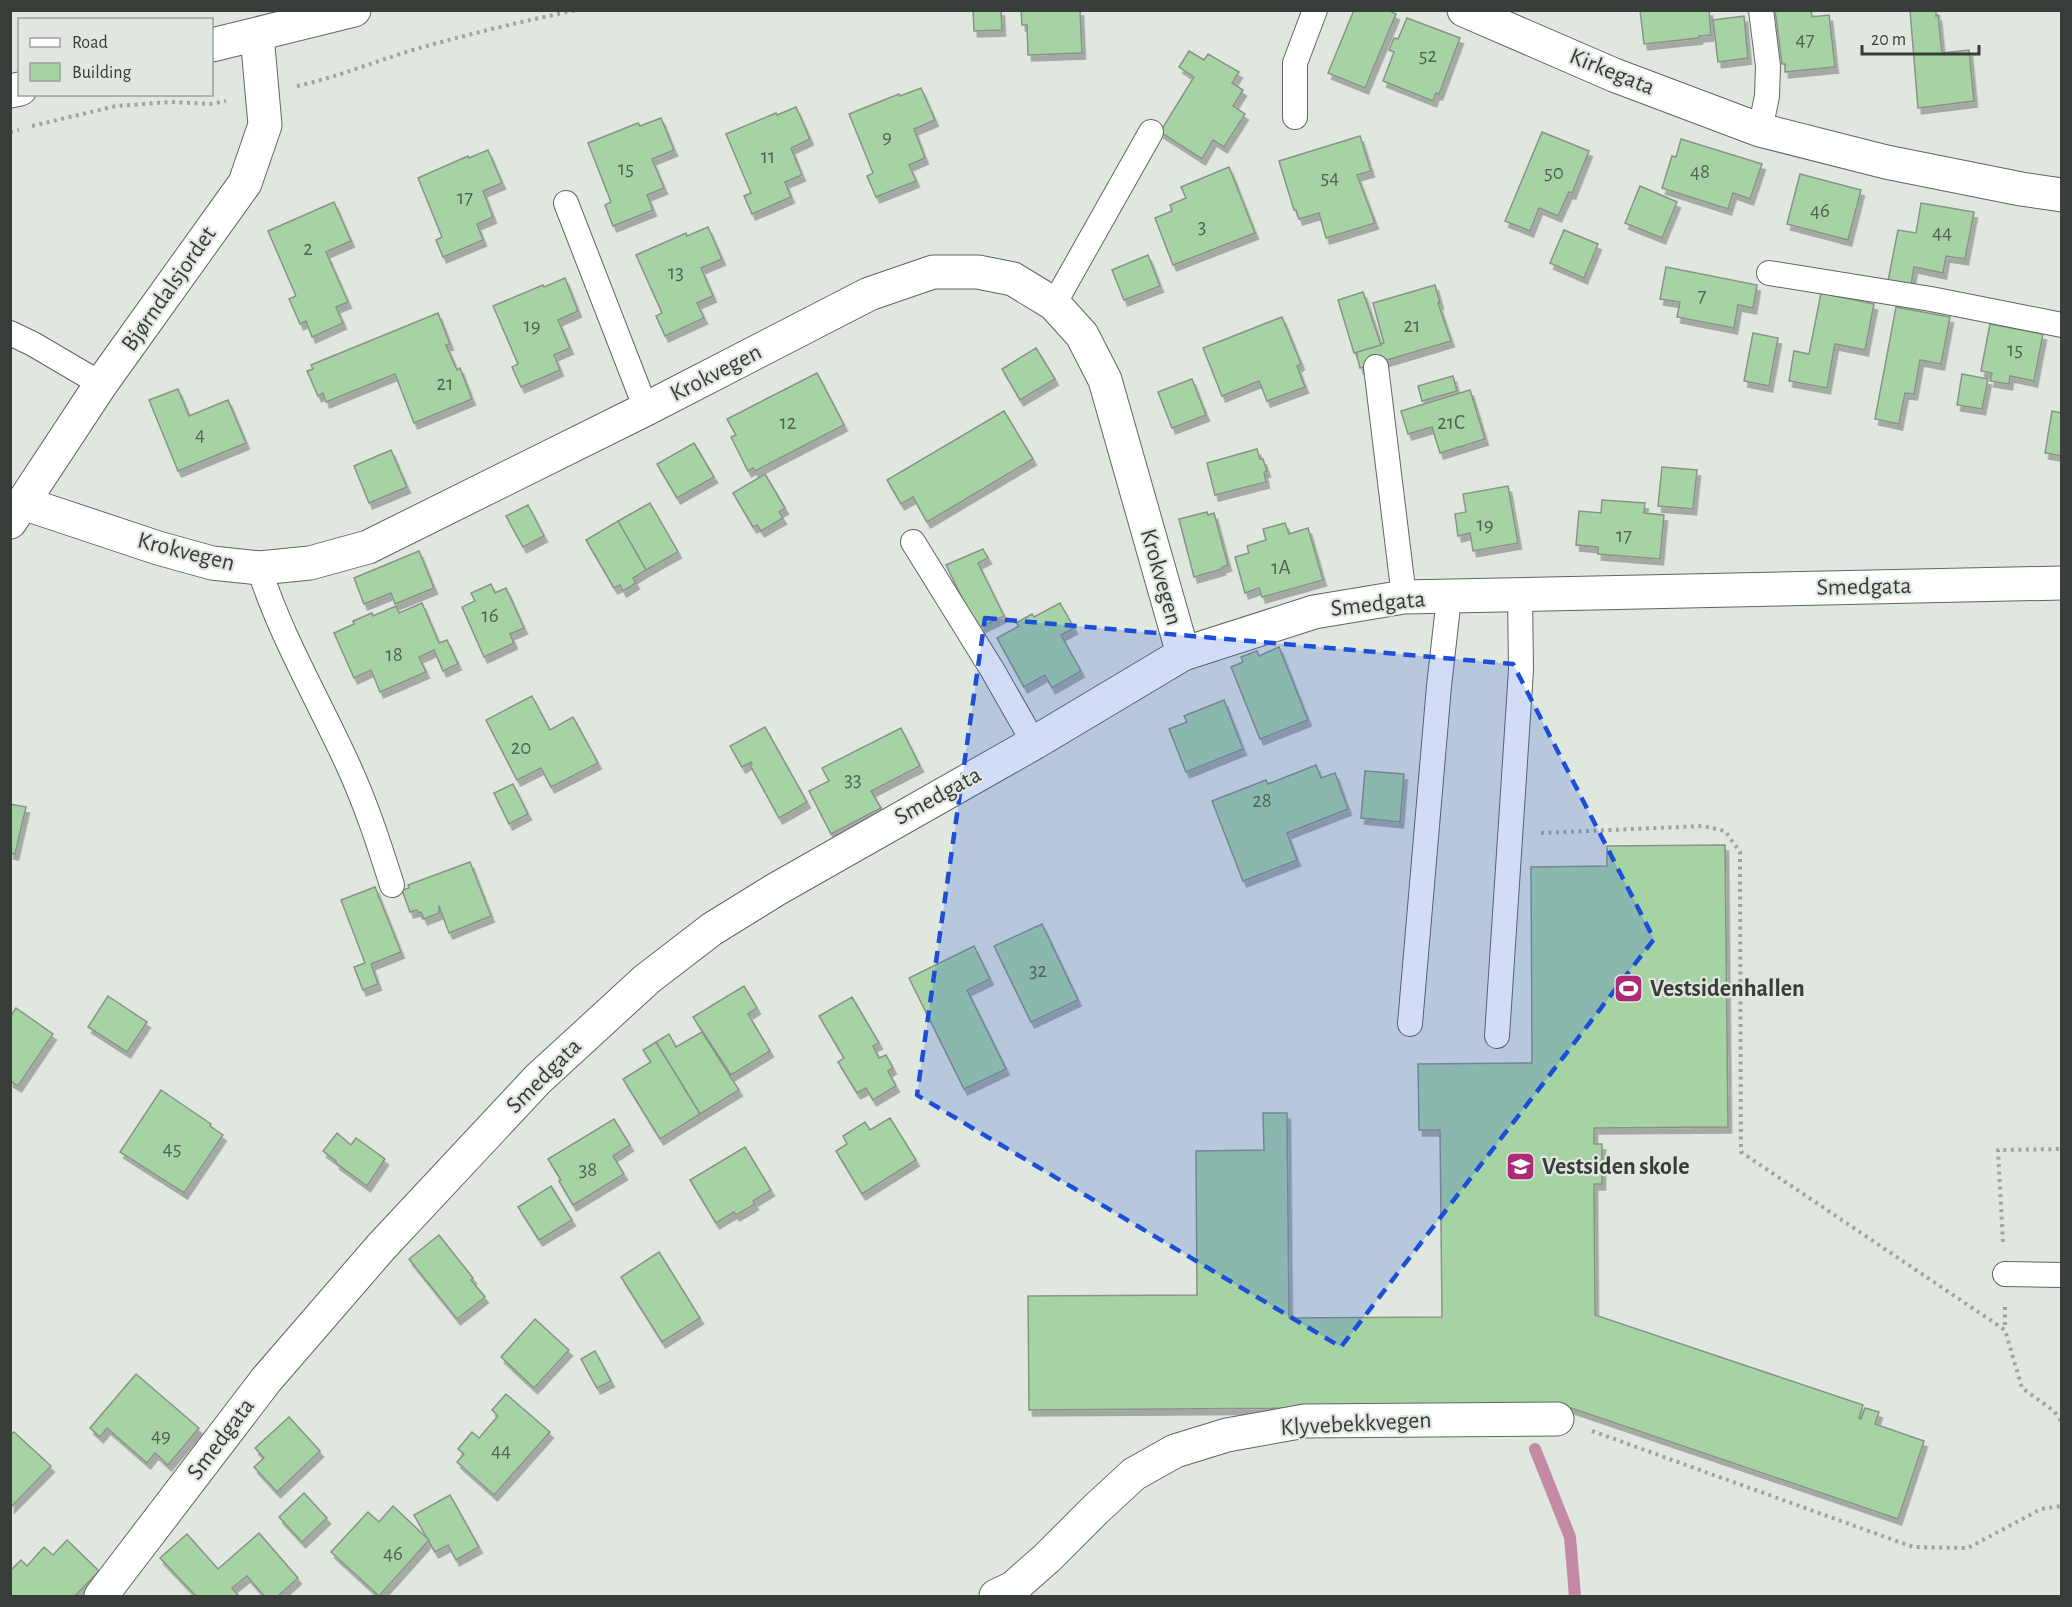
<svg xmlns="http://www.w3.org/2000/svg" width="2072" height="1607" viewBox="0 0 2072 1607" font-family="'Alegreya Sans',sans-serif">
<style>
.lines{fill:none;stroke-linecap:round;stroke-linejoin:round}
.stream{stroke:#c489a4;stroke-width:12}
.building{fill:#a5d3a4;stroke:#8a928a;stroke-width:1.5;filter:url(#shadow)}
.lane-casing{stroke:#606760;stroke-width:26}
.street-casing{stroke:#606760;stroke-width:35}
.secondary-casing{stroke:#606760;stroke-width:35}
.path{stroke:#a0a69f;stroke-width:4;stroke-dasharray:3 4.5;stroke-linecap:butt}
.lane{stroke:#fff;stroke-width:24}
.street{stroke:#fff;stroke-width:33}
.secondary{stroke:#fff;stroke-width:33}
.marked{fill:#1d4ed8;fill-opacity:0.2;stroke:#1d4ed8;stroke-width:4.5;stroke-dasharray:12 8;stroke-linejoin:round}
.labels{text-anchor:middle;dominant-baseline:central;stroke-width:4.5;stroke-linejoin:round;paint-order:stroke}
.number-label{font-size:21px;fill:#546254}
.street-label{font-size:24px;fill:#393d39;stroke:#dfe7de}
.poi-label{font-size:24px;font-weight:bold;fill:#393d39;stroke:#dfe7de;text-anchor:start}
</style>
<defs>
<filter id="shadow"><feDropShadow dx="3.5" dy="6" stdDeviation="0" flood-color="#0004"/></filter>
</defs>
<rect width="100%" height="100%" fill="#dfe7de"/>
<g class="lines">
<!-- stream -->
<polyline class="stream" points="1535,1449 1570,1537 1575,1596"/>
</g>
<!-- building -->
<g class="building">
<polygon points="973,10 1001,10 1002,30 974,31"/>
<polygon points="1021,10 1080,10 1082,53 1028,55 1027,25 1022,25"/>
<polygon points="1354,10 1388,10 1396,14 1365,88 1328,73"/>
<polygon points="1640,10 1709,10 1711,35 1699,36 1699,38 1644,44"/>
<polygon points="1775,10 1811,10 1812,17 1829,15 1835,67 1785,72 1785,64 1782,64"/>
<polygon points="1910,10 1936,10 1936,16 1938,15 1942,53 1969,50 1974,101 1918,108"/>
<polygon points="1744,16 1748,58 1718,62 1713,20"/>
<polygon points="1407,18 1460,38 1439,94 1436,93 1433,101 1383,81 1394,52 1389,50 1394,38 1398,39"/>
<polygon points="1189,51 1204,60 1208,54 1239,72 1232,83 1243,90 1233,106 1245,114 1224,147 1213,140 1202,159 1160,132 1194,77 1179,67"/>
<polygon points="921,88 935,120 914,129 925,158 909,165 916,181 876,197 867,176 873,173 849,114 899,94 900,96"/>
<polygon points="796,107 810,139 791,148 802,175 785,182 791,197 752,214 744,196 751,193 726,134 776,113 777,115"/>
<polygon points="661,118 674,150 652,159 664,188 647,195 653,210 613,226 605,205 611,202 588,143 638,123 640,126"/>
<polygon points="1542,132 1589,151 1572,193 1569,192 1558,216 1539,208 1530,231 1505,221"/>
<polygon points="1360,136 1371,171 1357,175 1375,223 1326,238 1319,213 1299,219 1296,210 1294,210 1279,161"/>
<polygon points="1681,139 1762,164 1750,199 1733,193 1728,209 1662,188 1672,156 1676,157"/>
<polygon points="488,150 502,183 483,191 493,217 477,224 483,240 443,257 436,240 442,237 418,178 468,156 469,158"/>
<polygon points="1229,167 1255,233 1173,265 1155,218 1172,211 1170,205 1186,198 1181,187"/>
<polygon points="1800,174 1861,190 1848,240 1787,224"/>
<polygon points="1640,186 1677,202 1662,238 1625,223"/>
<polygon points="334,202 351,241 326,252 348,302 336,307 343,323 312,337 306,321 300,324 289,299 296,296 268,231"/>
<polygon points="1921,203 1974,212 1965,259 1946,256 1943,273 1914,267 1911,285 1888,281 1898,230 1916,233"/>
<polygon points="708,227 722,259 701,268 713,296 697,303 704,318 665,336 656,316 662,313 636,255 686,233 687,236"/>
<polygon points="1564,230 1598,244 1584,278 1550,263"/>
<polygon points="1148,255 1160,286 1124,300 1112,270"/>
<polygon points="1666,267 1757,285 1753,308 1738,305 1734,328 1677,317 1680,302 1660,299"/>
<polygon points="565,278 578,311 558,320 570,348 554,355 560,370 521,387 512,367 518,364 493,306 543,285 544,287"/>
<polygon points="1435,285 1440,303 1438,303 1451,341 1360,368 1356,352 1384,343 1373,303"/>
<polygon points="1363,292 1381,345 1354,353 1338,300"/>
<polygon points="1821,293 1874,304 1865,350 1835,344 1827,388 1789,381 1794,351 1809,354"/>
<polygon points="1896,307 1950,317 1941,364 1920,360 1914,394 1905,393 1899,424 1875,419"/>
<polygon points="438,313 450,344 446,345 457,370 460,368 472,399 414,423 395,374 326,402 323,393 318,396 307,371 313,369 311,365"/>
<polygon points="1282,317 1301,364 1297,366 1305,387 1267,401 1259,381 1222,396 1203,348"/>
<polygon points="1990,324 2043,334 2034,381 2010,376 2009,384 1990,381 1992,373 1981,371"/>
<polygon points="1753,333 1778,338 1769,386 1744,381"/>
<polygon points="1036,348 1055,379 1020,400 1002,369"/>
<polygon points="817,373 844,425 755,471 753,468 748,471 731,437 736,435 727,419"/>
<polygon points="1962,374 1988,379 1982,409 1957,405"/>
<polygon points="1453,376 1457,391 1422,401 1418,386"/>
<polygon points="1192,379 1206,415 1172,428 1158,392"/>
<polygon points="178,389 189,416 228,400 246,443 178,471 149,400"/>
<polygon points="1470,390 1485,439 1440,453 1432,427 1408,434 1401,411"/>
<polygon points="1004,411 1033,459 927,522 913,497 901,504 887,480"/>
<polygon points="2052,411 2062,413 2062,456 2045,453"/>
<polygon points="694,443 714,477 677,498 657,464"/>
<polygon points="1257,449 1260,459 1263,459 1267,471 1264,472 1266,482 1215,495 1207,463"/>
<polygon points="391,450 407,487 369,503 354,466"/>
<polygon points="1662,467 1697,470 1693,509 1658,506"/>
<polygon points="765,474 785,508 779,512 783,518 761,531 757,525 753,527 733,493"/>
<polygon points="1508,486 1518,543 1473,551 1470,533 1458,536 1455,514 1466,512 1463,494"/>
<polygon points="1602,500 1645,503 1644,513 1664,515 1660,559 1598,554 1598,547 1576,545 1579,511 1601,513"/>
<polygon points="650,503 678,552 646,570 618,521"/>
<polygon points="528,505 544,536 523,547 506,516"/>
<polygon points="1207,512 1208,515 1214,513 1228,565 1222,567 1222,569 1194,577 1179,519"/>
<polygon points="618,521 646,570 633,578 636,583 623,591 620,585 614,588 586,540"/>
<polygon points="1285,523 1289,534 1308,528 1323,580 1262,597 1259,588 1245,593 1235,557 1249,553 1247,546 1266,540 1263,529"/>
<polygon points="983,549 988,558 978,563 1004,616 977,629 946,565"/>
<polygon points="419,551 434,588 395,604 391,593 364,604 354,578"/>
<polygon points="491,584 495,593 506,588 524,628 510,634 514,643 484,657 462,607 475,601 471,593"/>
<polygon points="422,603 439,643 447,640 458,664 443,671 434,650 419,657 426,672 380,692 371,670 354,678 334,633 354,624 353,621 372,613 373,616 396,606 399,613"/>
<polygon points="1060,603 1074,628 1061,635 1081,671 1052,688 1045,675 1024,687 997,638 1019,626 1016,623 1032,614 1034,617"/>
<polygon points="1279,647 1308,720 1260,739 1231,667 1243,662 1241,657 1257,651 1259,656"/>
<polygon points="532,696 550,730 573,717 598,763 551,787 541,768 517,780 486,720"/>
<polygon points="1224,700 1243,749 1186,772 1169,729 1187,722 1184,716"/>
<polygon points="765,727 807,802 779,818 750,765 752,764 751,762 742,767 730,746"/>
<polygon points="901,728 920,766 871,791 881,808 831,834 809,791 829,781 822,768"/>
<polygon points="1316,765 1321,778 1335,773 1348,809 1287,833 1297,860 1243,881 1212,801 1266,780 1268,784"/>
<polygon points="1365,771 1404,774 1400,822 1361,818"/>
<polygon points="513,784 528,814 509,824 494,793"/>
<polygon points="10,804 26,807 15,854 10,853"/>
<polygon points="1725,845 1728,1127 1594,1128 1594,1144 1602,1144 1602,1184 1594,1184 1595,1315 1863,1405 1859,1418 1861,1419 1865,1408 1879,1412 1875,1424 1924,1441 1898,1519 1565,1406 1029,1410 1028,1296 1197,1295 1196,1151 1264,1150 1263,1113 1287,1113 1289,1318 1442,1317 1440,1130 1419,1130 1418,1064 1532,1063 1531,867 1607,866 1607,846"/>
<polygon points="470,862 491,916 449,933 439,906 439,913 424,919 421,912 419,913 417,910 410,912 402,890 409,888 408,885"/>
<polygon points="375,887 401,952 371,964 378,984 363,990 354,967 365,963 341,900"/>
<polygon points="1042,924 1078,1000 1031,1022 994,946"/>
<polygon points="974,946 990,979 967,990 1006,1069 964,1089 909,978"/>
<polygon points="744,986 757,1008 748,1014 770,1051 731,1075 693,1017"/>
<polygon points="108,996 147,1022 127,1052 88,1027"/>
<polygon points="852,997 879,1043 873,1046 879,1058 886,1055 893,1068 888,1071 896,1086 873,1100 866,1088 857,1093 838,1062 844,1058 819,1016"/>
<polygon points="16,1008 53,1034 18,1086 10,1081 10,1017"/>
<polygon points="702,1032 739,1090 700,1114 656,1042 669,1034 676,1047"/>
<polygon points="656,1042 700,1114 660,1139 623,1079 651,1062 643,1050"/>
<polygon points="161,1090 211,1124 210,1126 223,1135 184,1193 120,1152"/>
<polygon points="890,1118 916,1160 862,1194 836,1151 847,1144 843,1136 865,1122 870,1130"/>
<polygon points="614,1119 630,1145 613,1156 624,1174 573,1205 559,1181 561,1180 548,1159"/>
<polygon points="337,1133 351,1145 356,1138 385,1159 367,1186 336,1163 336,1161 323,1151"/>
<polygon points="745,1147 771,1190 753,1201 755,1204 736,1215 734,1212 716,1223 690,1180"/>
<polygon points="551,1186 572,1220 539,1240 518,1207"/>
<polygon points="439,1235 473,1278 471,1280 485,1297 457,1319 409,1259"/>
<polygon points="659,1252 700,1318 662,1342 621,1277"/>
<polygon points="535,1319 569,1350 534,1388 501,1357"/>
<polygon points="595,1351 611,1381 597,1388 581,1359"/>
<polygon points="136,1374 199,1428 168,1465 155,1453 147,1463 107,1428 100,1437 90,1428"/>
<polygon points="506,1394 550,1432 494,1495 457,1462 464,1454 458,1449 472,1432 479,1438 498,1416 492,1410"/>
<polygon points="289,1417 320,1451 277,1492 254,1467 264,1458 255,1448"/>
<polygon points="14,1432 51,1466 11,1507 10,1435"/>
<polygon points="304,1493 327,1518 302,1542 279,1517"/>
<polygon points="450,1495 479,1547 456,1560 448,1545 435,1552 414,1515"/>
<polygon points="393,1506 429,1540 379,1596 331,1552 368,1512 379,1522"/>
<polygon points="259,1533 298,1578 278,1596 264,1596 247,1576 232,1588 239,1596 196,1596 160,1558 187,1534 218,1569"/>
<polygon points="67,1540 99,1571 75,1596 12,1596 10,1595 10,1571 21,1560 27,1566 44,1547 53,1555"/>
</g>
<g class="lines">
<defs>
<g id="lane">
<polyline points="1295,117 1295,63 1315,10"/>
<polyline points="1760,130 1767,96 1768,66 1761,10"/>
<polyline points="566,203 646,409"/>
<polyline points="1769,273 1931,299 2062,325"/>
<polyline points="1054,304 1151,132"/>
<polyline points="10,333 33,344 101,384"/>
<polyline points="1376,367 1404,597"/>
<polyline points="913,542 993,671 1034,743"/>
<path d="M259 568C281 637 318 699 348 765 366 804 379 844 392 885"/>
<polyline points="1410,1024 1439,686 1449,598"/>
<polyline points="1497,1036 1521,670 1520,594"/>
<polyline points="2005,1274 2062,1275"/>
</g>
<g id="street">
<polyline points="23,503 158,548 212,563 259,568 310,563 368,547 646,409 869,294 933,272 978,272 1013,279 1054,304 1082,335 1105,380 1183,654"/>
<polyline points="10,522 101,384 245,183 265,125 257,35"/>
<polyline points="101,1596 266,1380 381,1247 538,1079 647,979 712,929 775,890 1034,743 1183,654 1314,612 1404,597 2062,583"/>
<polyline points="996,1596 1013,1588 1047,1558 1096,1509 1134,1474 1175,1451 1227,1435 1305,1421 1557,1419"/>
</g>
<g id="secondary">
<polyline points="1464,10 1614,75 1760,130 1886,162 2021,189 2062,195"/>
<polyline points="212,45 354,10"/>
<polyline points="10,91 20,89"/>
</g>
</defs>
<!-- lane casing -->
<use href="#lane" class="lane-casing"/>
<!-- street casing -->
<use href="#street" class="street-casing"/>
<!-- secondary casing -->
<use href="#secondary" class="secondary-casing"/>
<!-- path -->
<g class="path">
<path d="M297 86C338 77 376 61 416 49 469 34 523 21 577 10"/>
<polyline points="32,126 116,106 171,102 210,104 226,101"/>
<polyline points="10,132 19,130"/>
<polyline points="1541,833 1703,826 1725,831 1740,852 1741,1152 2005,1330 2022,1388 2054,1411 2062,1422"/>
<polyline points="2003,1242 1998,1150 2062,1149"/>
<polyline points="2005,1307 2005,1329"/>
<polyline points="1592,1431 1913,1547 1968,1548 2041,1509 2062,1506"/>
</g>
<!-- lane -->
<use href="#lane" class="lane"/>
<!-- street -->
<use href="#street" class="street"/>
<!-- secondary -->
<use href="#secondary" class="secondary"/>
</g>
<!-- marked area -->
<path class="marked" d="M985 618 1513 664 1654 939 1341 1347 917 1095Z"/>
<!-- icons -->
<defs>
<symbol id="stadium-square" viewBox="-11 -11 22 22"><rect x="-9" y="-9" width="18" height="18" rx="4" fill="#ac2a76" stroke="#dfe7de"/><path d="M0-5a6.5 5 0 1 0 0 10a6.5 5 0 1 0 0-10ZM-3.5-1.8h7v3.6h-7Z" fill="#fff"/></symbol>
<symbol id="school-square" viewBox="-11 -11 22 22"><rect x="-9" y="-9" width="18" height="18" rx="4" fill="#ac2a76" stroke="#dfe7de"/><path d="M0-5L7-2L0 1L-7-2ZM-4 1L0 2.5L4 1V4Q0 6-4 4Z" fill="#fff"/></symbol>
</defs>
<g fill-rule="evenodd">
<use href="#stadium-square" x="1612" y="972" width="33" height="33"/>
<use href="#school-square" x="1504" y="1150" width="33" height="33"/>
</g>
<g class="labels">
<!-- number labels -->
<g class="number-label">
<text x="1805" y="39">47</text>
<text x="1428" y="55">52</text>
<text x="887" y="136">9</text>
<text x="768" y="156">11</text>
<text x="626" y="168">15</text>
<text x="1700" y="171">48</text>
<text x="1554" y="172">50</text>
<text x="1330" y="177">54</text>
<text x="465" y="197">17</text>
<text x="1820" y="210">46</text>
<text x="1202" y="226">3</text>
<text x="1942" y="232">44</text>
<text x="308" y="248">2</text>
<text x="676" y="272">13</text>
<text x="1702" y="295">7</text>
<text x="532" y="325">19</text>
<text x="1412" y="325">21</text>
<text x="2015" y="349">15</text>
<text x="445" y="383">21</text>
<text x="788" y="422">12</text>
<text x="1451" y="422">21C</text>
<text x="200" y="434">4</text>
<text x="1485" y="524">19</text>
<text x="1624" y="535">17</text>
<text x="1281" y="567">1A</text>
<text x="490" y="615">16</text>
<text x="394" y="654">18</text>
<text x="521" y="747">20</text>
<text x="853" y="779">33</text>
<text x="1262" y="800">28</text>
<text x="1038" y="970">32</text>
<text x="172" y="1148">45</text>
<text x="588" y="1169">38</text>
<text x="161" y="1435">49</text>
<text x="501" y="1450">44</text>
<text x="393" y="1553">46</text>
</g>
<!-- street labels -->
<g class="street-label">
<text transform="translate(1612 72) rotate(22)">Kirkegata</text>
<text transform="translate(169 289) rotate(-55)">Bjørndalsjordet</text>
<text transform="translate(716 373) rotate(-27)">Krokvegen</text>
<text transform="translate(186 552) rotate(14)">Krokvegen</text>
<text transform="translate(1161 577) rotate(74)">Krokvegen</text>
<text transform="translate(1864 587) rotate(-1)">Smedgata</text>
<text transform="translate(1378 604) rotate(-6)">Smedgata</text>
<text transform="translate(938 796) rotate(-29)">Smedgata</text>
<text transform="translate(544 1076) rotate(-45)">Smedgata</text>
<text transform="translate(1356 1424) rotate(-3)">Klyvebekkvegen</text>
<text transform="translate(221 1439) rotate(-53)">Smedgata</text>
</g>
<!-- poi labels -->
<g class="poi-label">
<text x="1650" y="989">Vestsidenhallen</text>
<text x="1542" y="1167">Vestsiden skole</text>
</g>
</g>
<!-- border -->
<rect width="2072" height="1607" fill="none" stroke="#393d39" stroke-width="24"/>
<!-- legend -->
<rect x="18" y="18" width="195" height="78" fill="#dfe7de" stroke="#9da39c" stroke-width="1.5"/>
<rect x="30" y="38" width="30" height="9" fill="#ffffff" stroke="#9da39c" stroke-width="1.5"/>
<text x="72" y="48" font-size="18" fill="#393d39">Road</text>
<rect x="30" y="63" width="30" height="18" fill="#a5d3a4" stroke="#9da39c" stroke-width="1.5"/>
<text x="72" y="78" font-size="18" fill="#393d39">Building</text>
<!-- scale -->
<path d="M1862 45v9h117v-9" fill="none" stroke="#393d39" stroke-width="3"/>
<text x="1871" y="45" font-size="18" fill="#393d39" stroke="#dfe7de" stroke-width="4.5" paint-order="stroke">20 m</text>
</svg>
